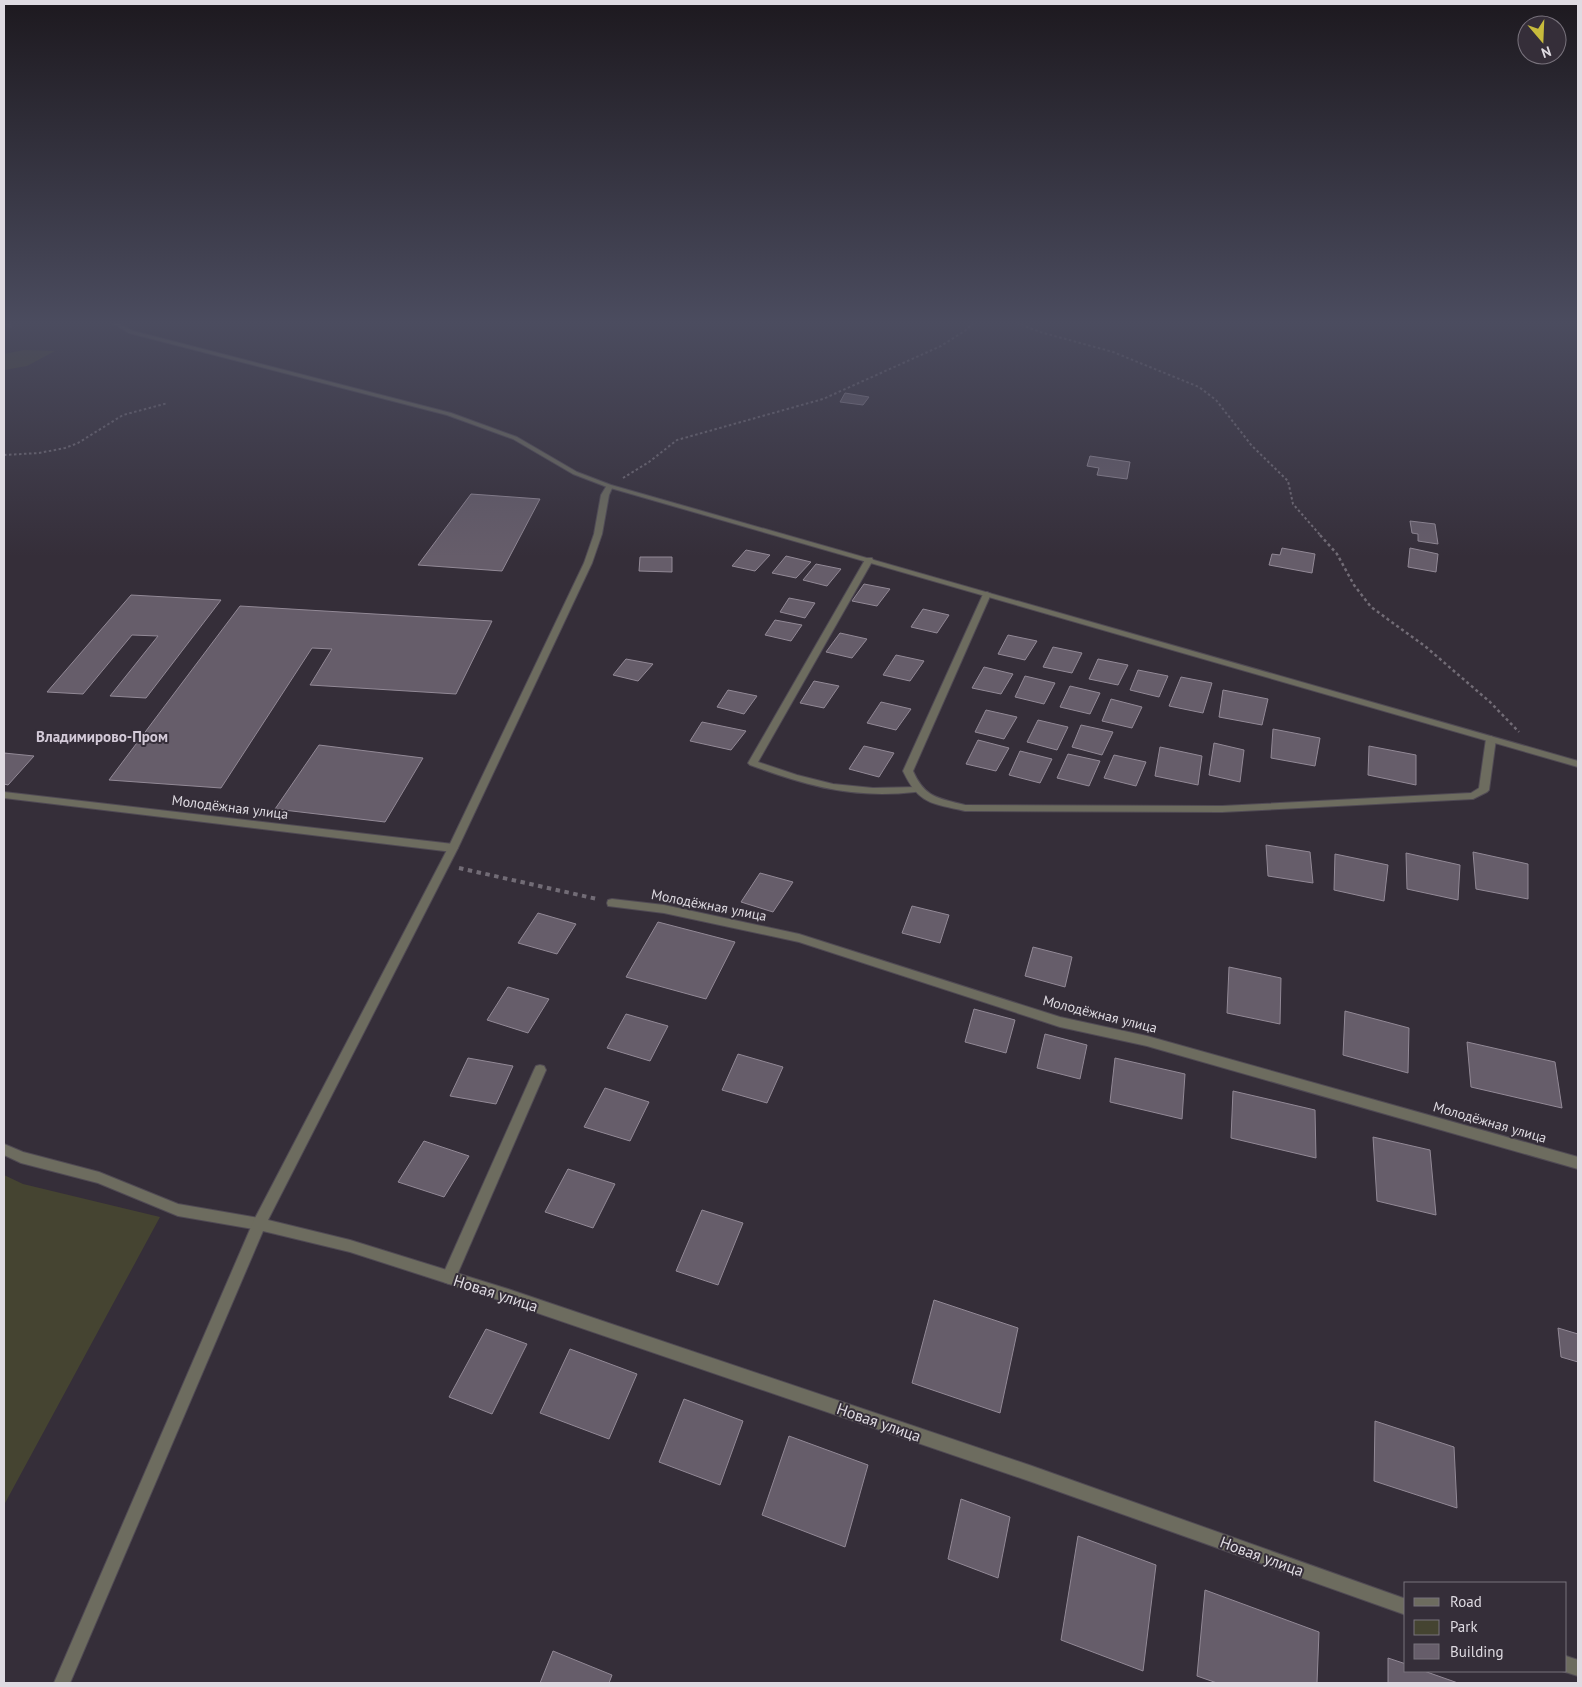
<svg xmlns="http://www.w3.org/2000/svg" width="1582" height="1687" viewBox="0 0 1582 1687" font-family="'PT Sans',sans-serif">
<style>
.green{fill:#454431}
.building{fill:#665d6a;stroke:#928996}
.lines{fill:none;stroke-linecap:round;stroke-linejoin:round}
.service-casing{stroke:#504a54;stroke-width:2}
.minor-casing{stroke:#504a54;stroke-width:2}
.tertiary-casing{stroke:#504a54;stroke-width:2}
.path-far2{stroke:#726c76;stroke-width:2;stroke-dasharray:2.5 2.5;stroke-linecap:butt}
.path-far1{stroke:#726c76;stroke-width:2.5;stroke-dasharray:3 3;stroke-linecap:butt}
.path{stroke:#726c76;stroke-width:4;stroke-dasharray:4.5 4.5;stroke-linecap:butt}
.service{fill:#6d6c5f;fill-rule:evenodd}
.minor{fill:#6d6c5f;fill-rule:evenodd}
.tertiary{fill:#6d6c5f;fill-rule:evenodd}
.labels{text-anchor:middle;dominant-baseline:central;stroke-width:4;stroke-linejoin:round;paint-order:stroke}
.street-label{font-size:14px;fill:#dfdbe2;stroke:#352e39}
.neighbourhood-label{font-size:15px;font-weight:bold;fill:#d3cad8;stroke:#352e39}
.near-street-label{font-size:16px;fill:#dfdbe2;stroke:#352e39}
</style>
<rect width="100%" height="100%" fill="#352e39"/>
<!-- green -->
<g class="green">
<polygon points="24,350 55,351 27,366 4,370 4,354"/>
<polygon points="4,1175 23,1184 160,1217 4,1505"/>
</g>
<!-- building -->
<g class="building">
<polygon points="845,393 869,397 863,405 840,402"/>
<polygon points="1090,456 1130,462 1127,479 1097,475 1099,468 1087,466"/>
<polygon points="471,494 540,499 502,571 418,565"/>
<polygon points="1410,521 1435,524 1438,544 1418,541 1418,534 1412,533"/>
<polygon points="1282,548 1315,554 1312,573 1269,565 1272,554 1280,555"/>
<polygon points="1410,548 1438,554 1436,572 1408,567"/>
<polygon points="746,550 770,555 755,571 732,566"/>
<polygon points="786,556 811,562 796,578 772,573"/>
<polygon points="640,557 672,557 672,572 639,571"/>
<polygon points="816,564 841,569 827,586 803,580"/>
<polygon points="864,584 890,589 877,606 852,601"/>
<polygon points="131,595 221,600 146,698 110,696 158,636 132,635 83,694 47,692"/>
<polygon points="789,598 815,603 805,618 780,612"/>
<polygon points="240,606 492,621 456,694 310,685 332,649 312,648 221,788 109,780"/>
<polygon points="923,609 949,615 937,633 911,627"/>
<polygon points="775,620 802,625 791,641 765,635"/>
<polygon points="840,633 867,639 852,658 826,652"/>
<polygon points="1008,635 1037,641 1025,660 998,654"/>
<polygon points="1053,647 1082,653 1072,673 1043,667"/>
<polygon points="896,655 924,661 910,681 883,675"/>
<polygon points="626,659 653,664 638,681 613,675"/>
<polygon points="1098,659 1128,665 1118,685 1089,679"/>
<polygon points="984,667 1013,674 1001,694 972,688"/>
<polygon points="1138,670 1168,676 1159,697 1130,690"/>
<polygon points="1025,676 1055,683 1044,704 1015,697"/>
<polygon points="1181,677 1212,683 1203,713 1169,706"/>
<polygon points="814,681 839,686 824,708 800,703"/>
<polygon points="1070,686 1100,693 1090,714 1060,707"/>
<polygon points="728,690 757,696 744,714 717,707"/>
<polygon points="1223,690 1268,699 1262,725 1219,717"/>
<polygon points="1111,699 1142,707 1132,728 1102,721"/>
<polygon points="881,702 911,709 896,730 867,723"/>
<polygon points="986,710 1017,717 1004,739 975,732"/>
<polygon points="1038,720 1068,727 1057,750 1027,742"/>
<polygon points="702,722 746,731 731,750 690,741"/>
<polygon points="1081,725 1113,732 1102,755 1072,747"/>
<polygon points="1273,729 1320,738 1315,766 1271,758"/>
<polygon points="978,740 1009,748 996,771 966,764"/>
<polygon points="1214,743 1244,750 1240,782 1209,775"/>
<polygon points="319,745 423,758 385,822 275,809"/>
<polygon points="864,746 894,753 879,777 849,769"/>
<polygon points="1369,746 1416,755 1416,785 1368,775"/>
<polygon points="1160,747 1202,756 1198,785 1155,776"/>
<polygon points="1020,751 1052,759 1040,783 1009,775"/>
<polygon points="4,753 34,756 8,785 4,784"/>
<polygon points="1068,754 1100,761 1089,786 1057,778"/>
<polygon points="1114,755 1146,762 1136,786 1104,778"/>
<polygon points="1266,845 1310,852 1313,883 1268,876"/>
<polygon points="1473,852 1528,864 1528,899 1476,889"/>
<polygon points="1406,853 1460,865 1458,900 1407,889"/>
<polygon points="1335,854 1388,865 1384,901 1334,890"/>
<polygon points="760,873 793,882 773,912 741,902"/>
<polygon points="912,906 949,915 940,943 902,933"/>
<polygon points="538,913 576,924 557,954 518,943"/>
<polygon points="658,922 735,942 706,999 626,977"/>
<polygon points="1033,947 1072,957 1065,987 1025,976"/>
<polygon points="1229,967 1281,978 1280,1024 1227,1013"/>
<polygon points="508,987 549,999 528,1033 487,1020"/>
<polygon points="974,1009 1015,1020 1006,1053 965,1042"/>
<polygon points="1345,1011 1409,1028 1408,1073 1343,1055"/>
<polygon points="626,1014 668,1026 650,1061 607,1048"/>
<polygon points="1045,1034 1087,1045 1080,1079 1037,1068"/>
<polygon points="1467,1042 1555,1062 1562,1108 1471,1087"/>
<polygon points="738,1054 783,1067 767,1103 722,1090"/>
<polygon points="468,1058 513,1066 496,1104 450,1096"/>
<polygon points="1115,1058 1185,1074 1182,1119 1110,1102"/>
<polygon points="605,1088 649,1102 630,1141 584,1127"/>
<polygon points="1233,1091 1315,1110 1316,1158 1231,1138"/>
<polygon points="1373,1137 1430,1150 1436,1215 1377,1201"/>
<polygon points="424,1141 469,1156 444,1197 398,1182"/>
<polygon points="568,1169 615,1184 593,1228 545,1212"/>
<polygon points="702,1210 743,1223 718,1285 676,1271"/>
<polygon points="934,1300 1018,1328 1000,1413 912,1383"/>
<polygon points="1558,1328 1578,1334 1578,1362 1561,1357"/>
<polygon points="486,1329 527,1344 492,1414 449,1397"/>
<polygon points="570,1349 637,1374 609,1439 540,1413"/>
<polygon points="684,1399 743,1421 720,1485 659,1462"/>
<polygon points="1375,1421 1454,1447 1457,1508 1374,1481"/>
<polygon points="789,1436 868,1465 845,1547 762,1515"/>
<polygon points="961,1499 1010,1517 998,1578 948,1559"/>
<polygon points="1078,1536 1156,1565 1143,1671 1061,1640"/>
<polygon points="1205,1590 1319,1632 1317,1683 1217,1683 1197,1676"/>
<polygon points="553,1651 612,1675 609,1683 540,1683"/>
<polygon points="1388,1658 1406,1664 1406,1671 1424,1671 1458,1683 1388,1683"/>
</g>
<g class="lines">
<defs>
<g id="service">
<polygon points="4,321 11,325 11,327 4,325"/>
<path d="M866 558H872L873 560 758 762 797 775 833 784 873 788 918 787 920 789 918 791 915 792C853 799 807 786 750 765L748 763Z"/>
<polygon points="4,792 453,844 458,848 453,852 4,798"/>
<polygon points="540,1065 544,1066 546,1070 454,1282 449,1284 444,1282 442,1277 444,1272 534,1070 536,1066"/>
<polygon points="4,1144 23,1152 99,1172 178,1204 259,1218 264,1220 266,1224 264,1228 259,1230 178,1216 98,1183 21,1163 4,1155"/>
</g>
<g id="minor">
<polygon points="607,485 613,486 609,495 602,534 592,563 458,848 268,1220 350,1240 508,1289 1032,1466 1406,1599 1406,1615 1032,1482 508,1303 350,1252 263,1231 70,1683 54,1683 254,1220 448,848 584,563 594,534 601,495"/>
<path d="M984 592H987L991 594 913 771C925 798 938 798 965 805L1222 806 1471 793 1479 788 1486 739 1491 736 1496 739 1489 790 1487 792 1473 799 1222 812 965 811C932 803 919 805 903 771Z"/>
<polygon points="612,899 664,905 799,934 1060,1017 1147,1036 1578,1157 1578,1169 1147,1046 1060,1027 799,942 664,913 608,906 607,903 608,900"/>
<polygon points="1566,1656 1578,1660 1578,1676 1562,1671 1566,1671"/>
</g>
<polygon id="tertiary" points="109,321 114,321 133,331 451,413 517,437 577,472 611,485 1578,761 1578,767 607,487 573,474 513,439 447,415 129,333"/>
</defs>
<!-- service casing -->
<use href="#service" class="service-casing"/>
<!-- minor casing -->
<use href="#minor" class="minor-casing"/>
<!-- tertiary casing -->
<use href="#tertiary" class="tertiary-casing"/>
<!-- path-far2 -->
<g class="path-far2">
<polyline points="1012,321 1040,332 1113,352 1199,387 1216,400 1252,446 1288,481 1293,504 1321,536"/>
<polyline points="4,455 39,453 65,448 78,443 123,415 168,403"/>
<polyline points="623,478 649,462 677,440 823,399 941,346 966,330 975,321"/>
</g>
<!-- path-far1 -->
<polyline class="path-far1" points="1320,535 1337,554 1354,585 1371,607 1426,647 1490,702 1519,732"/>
<!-- path -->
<polyline class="path" points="459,868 597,899"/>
<!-- service -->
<use href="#service" class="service"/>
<!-- minor -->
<use href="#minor" class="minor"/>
<!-- tertiary -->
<use href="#tertiary" class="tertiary"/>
</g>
<!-- sky -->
<linearGradient id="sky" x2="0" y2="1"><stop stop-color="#1d191f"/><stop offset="0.58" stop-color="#4b4c5f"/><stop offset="1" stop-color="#4b4c5f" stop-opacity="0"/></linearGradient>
<rect width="1582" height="557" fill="url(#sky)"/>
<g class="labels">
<!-- street labels -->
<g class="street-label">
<text transform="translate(230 807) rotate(7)">Молодёжная улица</text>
<text transform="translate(709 905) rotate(11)">Молодёжная улица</text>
<text transform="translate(1100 1014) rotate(14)">Молодёжная улица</text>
<text transform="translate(1490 1122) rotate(16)">Молодёжная улица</text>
</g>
<!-- neighbourhood labels -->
<g class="neighbourhood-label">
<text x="102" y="736">Владимирово-Пром</text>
</g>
<!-- near-street labels -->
<g class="near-street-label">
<text transform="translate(496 1293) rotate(18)">Новая улица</text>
<text transform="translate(879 1422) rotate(19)">Новая улица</text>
<text transform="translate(1262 1556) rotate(20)">Новая улица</text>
</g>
</g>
<!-- border -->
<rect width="1582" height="1687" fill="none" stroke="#dfdbe2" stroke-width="10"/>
<!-- legend -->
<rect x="1404" y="1582" width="162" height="90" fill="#352e39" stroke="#79737d"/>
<rect x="1414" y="1598" width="25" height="8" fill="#6d6c5f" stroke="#79737d"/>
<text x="1450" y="1607" font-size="15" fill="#dfdbe2">Road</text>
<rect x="1414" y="1620" width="25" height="15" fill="#454431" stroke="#79737d"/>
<text x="1450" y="1632" font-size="15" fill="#dfdbe2">Park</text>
<rect x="1414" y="1644" width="25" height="15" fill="#665d6a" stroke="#79737d"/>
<text x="1450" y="1657" font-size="15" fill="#dfdbe2">Building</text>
<!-- north arrow -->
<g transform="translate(1542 40) rotate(161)"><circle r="24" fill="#352e39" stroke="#79737d"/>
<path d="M0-4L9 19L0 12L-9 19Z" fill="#c7bb3c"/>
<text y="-8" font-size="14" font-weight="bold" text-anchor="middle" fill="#dfdbe2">N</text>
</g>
</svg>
